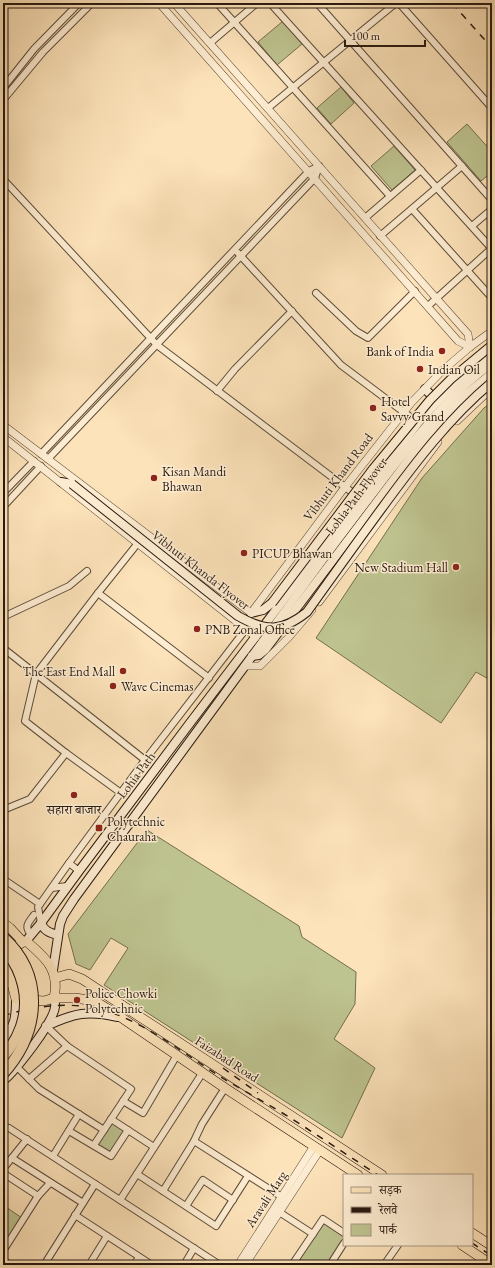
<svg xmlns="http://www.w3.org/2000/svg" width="495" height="1268" viewBox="0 0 495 1268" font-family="'EB Garamond','Noto Serif Devanagari',serif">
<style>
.green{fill:#bec490;stroke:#736e50}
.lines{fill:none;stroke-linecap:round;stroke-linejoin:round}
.minor-casing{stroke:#5d4c3a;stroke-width:8}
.tertiary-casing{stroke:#5d4c3a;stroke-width:8}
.secondary-casing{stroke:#281910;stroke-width:10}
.primary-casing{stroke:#281910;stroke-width:10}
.minor{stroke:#feedd2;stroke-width:6}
.tertiary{stroke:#feedd2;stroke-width:7}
.secondary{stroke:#feedd2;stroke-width:8}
.primary{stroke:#fde3ba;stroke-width:9}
.rail{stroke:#281910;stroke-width:1.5;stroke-dasharray:7 7;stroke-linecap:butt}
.secondary-bridge-casing{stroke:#281910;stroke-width:10;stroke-linecap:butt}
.trunk-bridge-casing{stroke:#281910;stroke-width:12;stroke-linecap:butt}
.secondary-bridge{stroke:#feedd2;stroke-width:8}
.trunk-bridge{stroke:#fde3ba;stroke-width:10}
.poi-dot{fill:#8f2418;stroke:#feedd2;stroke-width:1.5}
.labels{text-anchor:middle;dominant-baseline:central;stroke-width:3;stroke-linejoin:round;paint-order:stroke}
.poi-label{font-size:13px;fill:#281910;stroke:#feedd2;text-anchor:start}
.street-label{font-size:13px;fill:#281910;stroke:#feedd2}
</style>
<rect width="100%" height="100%" fill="#fde3ba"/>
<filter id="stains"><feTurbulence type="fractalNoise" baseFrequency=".005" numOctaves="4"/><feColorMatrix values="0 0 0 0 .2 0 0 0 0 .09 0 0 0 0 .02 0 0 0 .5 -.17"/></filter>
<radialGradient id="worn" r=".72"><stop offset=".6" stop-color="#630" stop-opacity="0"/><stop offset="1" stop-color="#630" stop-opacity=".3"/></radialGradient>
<!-- green -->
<g class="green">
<polygon points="283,21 302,44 277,65 258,42"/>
<polygon points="341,87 354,103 331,124 317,108"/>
<polygon points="467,124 492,152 492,172 481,181 447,142"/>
<polygon points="394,146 415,170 392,190 371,166"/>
<polygon points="492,402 492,681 476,672 441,723 316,638 422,478 484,408"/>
<polygon points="147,830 299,926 302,937 356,972 355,1004 334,1039 375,1068 342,1138 104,985 128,948 111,938 90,970 76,964 68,934"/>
<polygon points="111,1122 125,1131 110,1154 96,1145"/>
<polygon points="3,1205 22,1218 3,1247"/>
<polygon points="323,1223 344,1236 344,1238 326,1265 296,1265"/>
</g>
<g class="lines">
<defs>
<g id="minor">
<polyline points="217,3 390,196"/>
<polyline points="270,3 492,249"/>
<polyline points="317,3 492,200"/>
<polyline points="399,3 492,108"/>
<polyline points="210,43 257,3"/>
<polyline points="3,88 34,49 79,3"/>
<polyline points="3,100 43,52 92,3"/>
<polyline points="268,108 396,3"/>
<polyline points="3,179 157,345 357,496"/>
<polyline points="412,209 492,298"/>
<polyline points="365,218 421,170"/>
<polyline points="472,226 492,209"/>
<polyline points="380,236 462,166"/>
<polyline points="238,253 341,365 417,422"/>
<polyline points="316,293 356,331 368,338 415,291"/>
<polyline points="428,306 492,248"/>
<polyline points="217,391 235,369 292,311"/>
<polyline points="41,454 309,171 319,166"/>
<polyline points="48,459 315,178 319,166"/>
<polyline points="3,493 34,461"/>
<polyline points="3,507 41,466"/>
<polyline points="98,593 209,678"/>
<polyline points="3,617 69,586 87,571"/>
<polyline points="3,648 145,760"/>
<polyline points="121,793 66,753 25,721 36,674 98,593 138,543"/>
<polyline points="3,810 30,799 66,753"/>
<polyline points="79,871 69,863 145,760 246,629"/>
<polyline points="3,879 40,904"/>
<polyline points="52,888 67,886"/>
<polyline points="41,923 38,907 69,863"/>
<path d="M31 935C24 926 28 923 34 915"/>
<polyline points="46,1026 67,1046 131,1089 94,1145"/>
<polyline points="17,1067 39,1089 104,1130"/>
<polyline points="29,1079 67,1046"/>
<polyline points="123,1101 143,1113 177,1055"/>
<polyline points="111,1119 154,1147"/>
<polyline points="9,1128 220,1265"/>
<polyline points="69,1131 111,1156 128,1130"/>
<polyline points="194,1141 285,1199"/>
<polyline points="53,1156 79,1114"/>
<polyline points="12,1158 83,1203"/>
<polyline points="3,1169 27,1139"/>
<polyline points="3,1173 38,1196 3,1251"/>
<polyline points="137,1174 216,1226 248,1176"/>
<polyline points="163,1191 194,1141 202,1124 225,1088"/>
<polyline points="38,1196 50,1183"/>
<polyline points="120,1200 203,1072"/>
<polyline points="186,1206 203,1180 233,1200"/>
<polyline points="276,1210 313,1234"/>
<polyline points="75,1215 152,1265"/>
<polyline points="3,1260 10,1265"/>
<polyline points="44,1265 95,1184"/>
<polyline points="89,1265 107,1236"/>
<polyline points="134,1265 139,1257"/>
<polyline points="184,1265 194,1248"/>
<polyline points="292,1265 323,1219 344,1233"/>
<polyline points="330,1265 344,1243"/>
<polyline points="384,1265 398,1245"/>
</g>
<g id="tertiary">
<polyline points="159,3 458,341 470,347"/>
<polyline points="174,3 468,334 470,347"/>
<polyline points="457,421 492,388"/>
<polyline points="3,425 251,613 345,487 411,403 442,371 470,347 492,331"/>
<polyline points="3,437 256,637"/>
<polyline points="319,602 438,442"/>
<polyline points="245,666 260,666 289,637 312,610"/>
<polyline points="238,1265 314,1146"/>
<polyline points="245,1265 320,1150"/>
</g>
<g id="secondary">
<polyline points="425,389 437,401"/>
<polyline points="61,482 72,484"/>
<polyline points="251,613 263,610 272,603"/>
<polyline points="252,656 259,655 265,650 425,438 464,396 492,373"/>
<path d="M41 923C44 931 50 933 58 935"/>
<path d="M26 941 41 923 79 871 190 723 421 419C443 396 466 373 492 354"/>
<path d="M53 970 60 924 63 916 74 899C157 787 238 674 321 562 343 532 366 502 389 472 420 433 451 393 492 363"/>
<path d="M46 1026C75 1013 87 1010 118 1017"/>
<path d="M3 1041C15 1024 16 1019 16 999"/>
<path d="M3 1081C16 1070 53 1023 55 1007 56 1005 54 1001 54 998"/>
</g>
<g id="primary">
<polyline points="3,923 10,928 23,942"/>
<path d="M3 955 23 942 26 941C46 958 60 970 54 998"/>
<polyline points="3,962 11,980 16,999 44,1001 54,998 75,998 95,1001 122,1018 225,1088 358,1175"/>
<polyline points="55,978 69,974 82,979 382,1175"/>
<polyline points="472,1233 492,1246"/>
<polyline points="462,1245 492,1265"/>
</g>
</defs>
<!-- minor casing -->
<use href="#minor" class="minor-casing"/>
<!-- tertiary casing -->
<use href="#tertiary" class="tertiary-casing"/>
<!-- secondary casing -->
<use href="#secondary" class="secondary-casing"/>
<!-- primary casing -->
<use href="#primary" class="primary-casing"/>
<!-- minor -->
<use href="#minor" class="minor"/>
<!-- tertiary -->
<use href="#tertiary" class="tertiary"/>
<!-- secondary -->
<use href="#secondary" class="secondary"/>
<!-- primary -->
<use href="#primary" class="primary"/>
<!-- rail -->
<g class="rail">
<polyline points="452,3 492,48"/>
<path d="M3 1016C36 1005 74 1001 107 1011 152 1026 189 1058 229 1082 248 1093 266 1103 284 1114 316 1134 347 1155 378 1175"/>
<polyline points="223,1068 258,1093"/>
<polyline points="472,1243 492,1256"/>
</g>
<defs>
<g id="secondary-bridge">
<path d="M72 484 238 616C266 632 282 632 307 612 332 577 357 542 382 508 415 463 449 418 492 382"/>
<polyline points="272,603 373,469 430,400 451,379 492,345"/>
</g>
<g id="trunk-bridge">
<path d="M3 937C46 976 40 1033 3 1074"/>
<path d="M3 947C9 953 13 961 17 968 32 1001 26 1030 3 1057"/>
</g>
</defs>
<!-- secondary-bridge casing -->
<use href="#secondary-bridge" class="secondary-bridge-casing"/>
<!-- trunk-bridge casing -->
<use href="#trunk-bridge" class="trunk-bridge-casing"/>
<!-- secondary-bridge -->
<use href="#secondary-bridge" class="secondary-bridge"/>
<!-- trunk-bridge -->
<use href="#trunk-bridge" class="trunk-bridge"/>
</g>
<!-- markers -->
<g class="poi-dot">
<circle cx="442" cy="351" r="4"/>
<circle cx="420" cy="369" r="4"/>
<circle cx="373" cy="408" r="4"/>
<circle cx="154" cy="478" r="4"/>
<circle cx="244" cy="553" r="4"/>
<circle cx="456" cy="567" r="4"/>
<circle cx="197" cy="629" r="4"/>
<circle cx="123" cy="671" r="4"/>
<circle cx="113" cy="686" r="4"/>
<circle cx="74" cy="795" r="4"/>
<rect x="95" y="824" width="8" height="8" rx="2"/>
<circle cx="77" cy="1000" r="4"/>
</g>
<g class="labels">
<!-- poi labels -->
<g class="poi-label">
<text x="434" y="351" text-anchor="end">Bank of India</text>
<text x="428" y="369">Indian Oil</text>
<text x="381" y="401">Hotel<tspan x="381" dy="15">Savvy Grand</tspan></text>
<text x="162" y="471">Kisan Mandi<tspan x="162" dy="15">Bhawan</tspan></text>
<text x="252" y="553">PICUP Bhawan</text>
<text x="448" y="567" text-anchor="end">New Stadium Hall</text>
<text x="205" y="629">PNB Zonal Office</text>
<text x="115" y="671" text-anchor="end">The East End Mall</text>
<text x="121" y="686">Wave Cinemas</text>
<text x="74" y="809" text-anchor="middle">सहारा बाजार</text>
<text x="107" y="821">Polytechnic<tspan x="107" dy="15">Chauraha</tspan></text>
<text x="85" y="993">Police Chowki<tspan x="85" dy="15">Polytechnic</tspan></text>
</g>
<!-- street labels -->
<g class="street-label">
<text transform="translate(338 477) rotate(-53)">Vibhuti Khand Road</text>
<text transform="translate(356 496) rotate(-53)">Lohia Path Flyover</text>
<text transform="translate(201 570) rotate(38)">Vibhuti Khanda Flyover</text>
<text transform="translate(136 775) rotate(-53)">Lohia Path</text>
<text transform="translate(227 1059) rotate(33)">Faizabad Road</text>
<text transform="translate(266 1199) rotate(-57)">Aravali Marg</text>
</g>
</g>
<!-- margin -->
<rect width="495" height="1268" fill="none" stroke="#fde3ba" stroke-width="16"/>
<rect x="4" y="4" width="487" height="1260" fill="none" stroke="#281910" stroke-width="2"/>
<rect x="8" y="8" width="479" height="1252" fill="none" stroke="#281910"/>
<!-- legend -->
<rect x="343" y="1174" width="130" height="72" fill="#feedd2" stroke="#a89884"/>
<rect x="351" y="1187" width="20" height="6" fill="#fde3ba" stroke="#a89884"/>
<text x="379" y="1194" font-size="12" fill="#281910">सड़क</text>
<rect x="351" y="1207" width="20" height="6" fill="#281910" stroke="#a89884"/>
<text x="379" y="1214" font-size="12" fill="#281910">रेलवे</text>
<rect x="351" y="1224" width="20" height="12" fill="#bec490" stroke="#a89884"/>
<text x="379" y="1234" font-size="12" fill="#281910">पार्क</text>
<!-- scale -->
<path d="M345 40v6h80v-6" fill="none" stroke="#281910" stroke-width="2"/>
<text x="351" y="40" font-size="12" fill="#281910" stroke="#feedd2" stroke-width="3" paint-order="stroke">100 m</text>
<rect width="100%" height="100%" filter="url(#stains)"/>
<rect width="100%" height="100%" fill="url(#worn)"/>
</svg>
